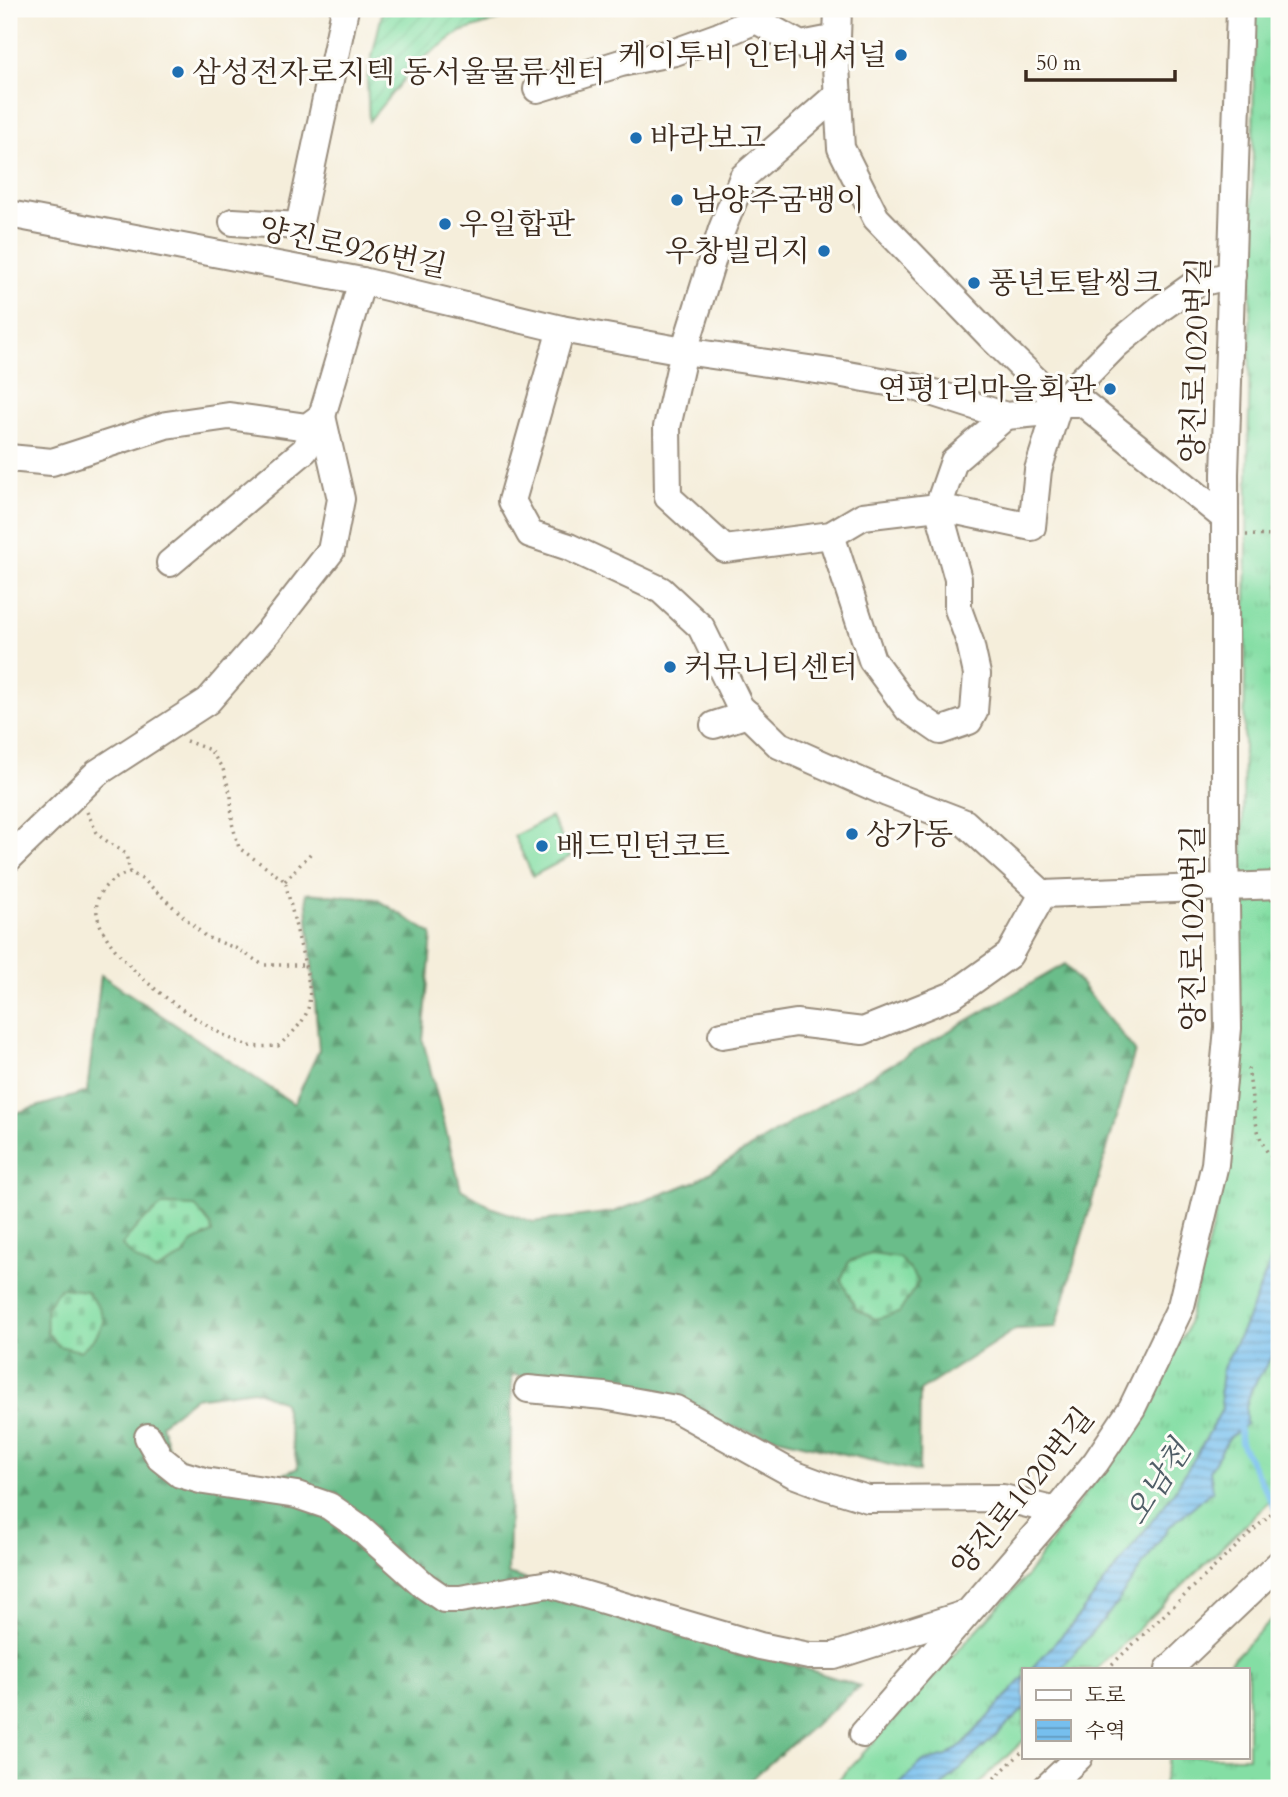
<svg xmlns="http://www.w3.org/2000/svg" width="1288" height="1797" viewBox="0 0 1288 1797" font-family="Cardo,'Noto Serif KR',serif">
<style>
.grass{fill:url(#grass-tufts);stroke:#608461;stroke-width:2}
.forest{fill:url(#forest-firs);stroke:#537454;stroke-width:2;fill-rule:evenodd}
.cemetery{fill:url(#cemetery-stones);stroke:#608461;stroke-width:2}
.park{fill:#84dea4;stroke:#608461;stroke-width:2}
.garden{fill:url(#garden-furrows);stroke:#608461;stroke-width:2}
.water{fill:url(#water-rules);stroke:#587486;stroke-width:2}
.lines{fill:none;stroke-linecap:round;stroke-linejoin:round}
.stream{stroke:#76bfee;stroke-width:6}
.minor-casing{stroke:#988c7c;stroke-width:30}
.path{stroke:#988c7c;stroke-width:3.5;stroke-dasharray:2 5;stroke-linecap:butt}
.minor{stroke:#fff;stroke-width:26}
.poi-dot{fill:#1f6fb2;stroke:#fdfcf7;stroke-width:2.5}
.labels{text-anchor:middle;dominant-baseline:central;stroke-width:6;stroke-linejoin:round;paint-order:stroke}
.poi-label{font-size:30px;fill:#3b2a1e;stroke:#fdfcf7;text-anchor:start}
.street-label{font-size:30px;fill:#3b2a1e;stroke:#fdfcf7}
.water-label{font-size:32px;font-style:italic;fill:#505e67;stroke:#fdfcf7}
</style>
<defs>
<pattern id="grass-tufts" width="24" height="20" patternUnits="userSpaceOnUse" patternTransform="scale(1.75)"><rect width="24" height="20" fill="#84dea4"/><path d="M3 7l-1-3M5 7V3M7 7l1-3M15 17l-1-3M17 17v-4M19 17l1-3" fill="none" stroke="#73bf8d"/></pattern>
<pattern id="forest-firs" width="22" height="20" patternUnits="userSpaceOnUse" patternTransform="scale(1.75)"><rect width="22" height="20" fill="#6bbd8a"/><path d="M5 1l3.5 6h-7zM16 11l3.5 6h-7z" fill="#599a70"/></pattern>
<pattern id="cemetery-stones" width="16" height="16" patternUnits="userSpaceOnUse" patternTransform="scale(1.75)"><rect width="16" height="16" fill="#84dea4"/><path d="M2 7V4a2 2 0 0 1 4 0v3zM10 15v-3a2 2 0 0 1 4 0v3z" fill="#73bf8d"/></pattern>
<pattern id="garden-furrows" width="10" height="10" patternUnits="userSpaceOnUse" patternTransform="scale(1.75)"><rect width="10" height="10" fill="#84dea4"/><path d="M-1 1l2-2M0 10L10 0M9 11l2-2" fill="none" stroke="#73bf8d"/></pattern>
<pattern id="water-rules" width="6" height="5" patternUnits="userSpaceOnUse" patternTransform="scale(1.75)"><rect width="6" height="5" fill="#76bfee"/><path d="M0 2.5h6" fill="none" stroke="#629bc0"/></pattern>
</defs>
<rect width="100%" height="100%" fill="#fdfcf7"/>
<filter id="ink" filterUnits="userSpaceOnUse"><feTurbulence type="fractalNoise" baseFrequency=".0143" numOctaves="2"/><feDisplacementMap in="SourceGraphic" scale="14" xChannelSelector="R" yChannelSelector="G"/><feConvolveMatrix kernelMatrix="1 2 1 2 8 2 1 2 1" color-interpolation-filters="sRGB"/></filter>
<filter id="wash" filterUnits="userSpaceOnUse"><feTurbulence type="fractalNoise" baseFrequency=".00686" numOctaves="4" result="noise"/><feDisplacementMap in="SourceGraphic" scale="28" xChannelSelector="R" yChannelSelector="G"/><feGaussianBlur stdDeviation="1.57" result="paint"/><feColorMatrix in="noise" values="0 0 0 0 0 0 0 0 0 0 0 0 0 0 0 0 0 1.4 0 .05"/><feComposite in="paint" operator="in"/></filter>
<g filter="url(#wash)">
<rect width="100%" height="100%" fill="#f5eedb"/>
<!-- grass -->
<g class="grass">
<polygon points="1255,9 1279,9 1279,1492 1097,1669 1024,1669 1024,1740 974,1788 831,1788 1025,1578 1107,1463 1186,1331 1232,1150 1241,941"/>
<polygon points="1279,1612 1279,1788 1162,1788 1169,1757 1248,1757 1248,1669 1223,1669"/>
</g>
<!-- forest -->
<path class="forest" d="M306 893 376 899 432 934 423 1041 461 1189 493 1208 533 1222 614 1212 694 1182 807 1113 1065 964 1135 1051 1056 1327 1016 1329 920 1391 919 1472 512 1374 508 1574 860 1686 741 1788H9V1115L87 1092 101 975 294 1104 319 1050ZM254 1390 283 1402 298 1468 270 1480 194 1467 169 1450 161 1424 194 1398Z"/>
<!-- cemetery -->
<g class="cemetery">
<polygon points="163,1205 195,1206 211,1226 212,1233 193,1242 183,1256 155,1271 133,1257 122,1245 138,1225"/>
<polygon points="871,1254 900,1258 919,1281 899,1313 875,1319 856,1309 841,1280 849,1261"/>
<polygon points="61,1288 86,1291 100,1309 104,1322 94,1339 80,1351 59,1346 47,1333 46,1307"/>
</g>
<!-- park -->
<polygon class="park" points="551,817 571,856 533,876 514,836"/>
<!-- garden -->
<polygon class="garden" points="383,9 532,9 460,32 418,62 369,121 367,79"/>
<!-- water -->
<g class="water">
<polygon points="1279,1241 1279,1345 1251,1390 1246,1408 1246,1424 1229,1438 1210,1470 1213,1490 1169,1527 1113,1608 1061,1669 1031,1669 1073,1623 1169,1499 1199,1451 1222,1409 1220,1390 1222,1370 1245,1324"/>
<polygon points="1024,1677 1024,1709 940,1788 896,1788 922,1762 947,1756 964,1743"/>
</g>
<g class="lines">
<!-- stream -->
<polyline class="stream" points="1239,1423 1241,1443 1279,1516"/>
</g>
</g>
<g filter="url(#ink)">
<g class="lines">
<defs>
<g id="minor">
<polyline points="838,9 836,66 841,148 876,218 996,342 1059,403 1083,403 1225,518"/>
<polyline points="537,89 621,63 675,52 719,36 756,20 801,45 837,38"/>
<polyline points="838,94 743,177 722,229 684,351 667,427 668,497 725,549 831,535 863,516 938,507 954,461 1006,416"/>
<polyline points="9,214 362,281 561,329 684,351 837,373 915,387 1006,416 1050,412 1116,345 1161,308 1195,284 1232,275"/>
<polyline points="233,222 299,226 345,9"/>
<polyline points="561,329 512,501 530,534 569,547 661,590 701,627 740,707 779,745 887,793 965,823 1043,894 1279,885"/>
<polyline points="9,458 52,462 166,425 229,416 307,427 322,416 362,281"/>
<polyline points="831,535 872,660 908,709 940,731 969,721 974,712 977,674 970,642 958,609 958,579 938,507 1032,527 1038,470 1059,403"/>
<polyline points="170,563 305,450 322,416"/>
<polyline points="714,725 748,714"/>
<polyline points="9,858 97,773 208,701 269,631 331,551 341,499 322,416"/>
<polyline points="722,1035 796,1023 863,1031 953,995 1009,955 1043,894"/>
<polyline points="528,1389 604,1396 676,1409 793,1474 825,1486 868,1499 1003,1498 1056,1511"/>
<polyline points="148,1437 160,1458 180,1474 204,1481 297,1495 329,1506 359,1527 425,1586 444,1599 460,1599 549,1584 760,1646 809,1656 834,1656 965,1614"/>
<polyline points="1169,1669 1279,1564"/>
<polyline points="863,1734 1056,1511 1096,1462 1132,1408 1181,1306 1215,1164 1228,1028 1225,842 1225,474 1240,9"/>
<polyline points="1046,1788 1079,1757"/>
</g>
</defs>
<!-- minor casing -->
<use href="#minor" class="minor-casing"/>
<!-- path -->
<g class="path">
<polyline points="1246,535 1279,536"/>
<path d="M186 741 210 750 223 769 231 796 232 823 239 848 285 881 305 965C315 1007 310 1018 278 1046 268 1046 255 1048 246 1045 200 1030 24 910 130 872L145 881 206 937 238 949 263 965H305"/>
<polyline points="87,812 98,835 126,854 130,872"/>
<polyline points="285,881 312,852"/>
<path d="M1248 1068C1253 1095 1253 1150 1279 1162"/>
<polyline points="1279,1428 1279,1458"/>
<polyline points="1107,1669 1279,1506"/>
<polyline points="984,1788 1024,1750"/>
</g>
<!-- minor -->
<use href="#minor" class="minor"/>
</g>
</g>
<!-- markers -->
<g class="poi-dot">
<circle cx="901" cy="55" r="7"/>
<circle cx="178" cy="72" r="7"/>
<circle cx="636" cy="138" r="7"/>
<circle cx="677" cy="200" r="7"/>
<circle cx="445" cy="224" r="7"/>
<circle cx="824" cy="251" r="7"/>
<circle cx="974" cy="283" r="7"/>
<circle cx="1110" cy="389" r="7"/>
<circle cx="670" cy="667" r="7"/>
<circle cx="852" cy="834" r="7"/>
<circle cx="542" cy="846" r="7"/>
</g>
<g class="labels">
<!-- poi labels -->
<g class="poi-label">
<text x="887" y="55" text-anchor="end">케이투비 인터내셔널</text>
<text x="192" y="72">삼성전자로지텍 동서울물류센터</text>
<text x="650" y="138">바라보고</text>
<text x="691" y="200">남양주굼뱅이</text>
<text x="459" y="224">우일합판</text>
<text x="810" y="251" text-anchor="end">우창빌리지</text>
<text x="988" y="283">풍년토탈씽크</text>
<text x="1096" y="389" text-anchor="end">연평1리마을회관</text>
<text x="684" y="667">커뮤니티센터</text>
<text x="866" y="834">상가동</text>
<text x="556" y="846">배드민턴코트</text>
</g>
<!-- street labels -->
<g class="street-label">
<text transform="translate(353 248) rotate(12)">양진로926번길</text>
<text transform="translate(1196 360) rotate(-88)">양진로1020번길</text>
<text transform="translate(1193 928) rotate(-90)">양진로1020번길</text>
<text transform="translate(1023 1492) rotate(-51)">양진로1020번길</text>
</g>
<!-- water labels -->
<g class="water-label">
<text transform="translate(1158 1483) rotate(-57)">오남천</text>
</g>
</g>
<!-- margin -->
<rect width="1288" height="1797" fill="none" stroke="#fdfcf7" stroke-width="35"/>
<!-- legend -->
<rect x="1022" y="1668" width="228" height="91" fill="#fdfcf7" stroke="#afa8a0" stroke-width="2"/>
<rect x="1036" y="1690" width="35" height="10" fill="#ffffff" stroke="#afa8a0" stroke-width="2"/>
<text x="1085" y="1702" font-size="21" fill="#3b2a1e">도로</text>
<rect x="1036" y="1720" width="35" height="21" fill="url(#water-rules)" stroke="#afa8a0" stroke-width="2"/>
<text x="1085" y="1738" font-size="21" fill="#3b2a1e">수역</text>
<!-- scale -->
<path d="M1026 70v10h149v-10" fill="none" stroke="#3b2a1e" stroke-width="3.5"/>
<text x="1036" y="70" font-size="21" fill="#3b2a1e" stroke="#fdfcf7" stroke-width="5" paint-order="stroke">50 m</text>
</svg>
